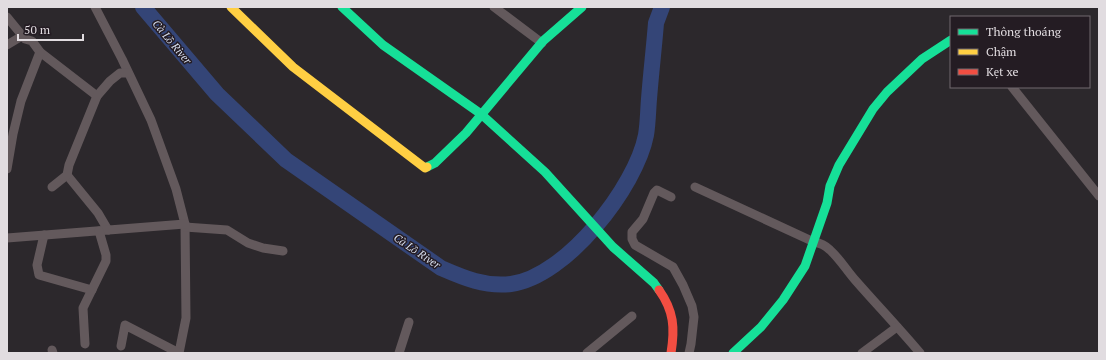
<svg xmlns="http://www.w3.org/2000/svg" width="1106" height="360" viewBox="0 0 1106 360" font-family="'PT Serif',serif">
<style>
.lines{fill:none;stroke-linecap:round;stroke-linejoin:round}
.river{stroke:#344577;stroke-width:16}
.street{stroke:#63595c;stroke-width:9}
.fast{stroke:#16e098;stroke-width:9}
.slow{stroke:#ffcf43;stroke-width:9}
.jam{stroke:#f24e42;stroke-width:9}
.labels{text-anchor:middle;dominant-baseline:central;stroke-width:3;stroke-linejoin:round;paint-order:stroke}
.water-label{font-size:11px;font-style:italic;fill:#d7deef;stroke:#241c23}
</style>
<rect width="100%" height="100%" fill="#2c282c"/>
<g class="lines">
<!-- river -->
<path class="river" d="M143 7 217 94 286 160 441 268C464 278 485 287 511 284 566 277 636 187 646 135 648 123 648 111 649 99 651 73 654 48 656 23L662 7"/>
<!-- street -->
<g class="street">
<polyline points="95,7 122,59 151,120 176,189 185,224 186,318 179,353"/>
<polyline points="494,7 542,43"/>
<polyline points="7,17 25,39 32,41 40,52 97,96"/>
<polyline points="7,45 22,36"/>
<polyline points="1012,87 1099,196"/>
<polyline points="7,169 13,134 21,101 40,52"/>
<polyline points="67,175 98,213 108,230"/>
<polyline points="52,187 67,175 69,165 97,96 110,81 120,73 128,73"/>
<path d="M695 187 814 242C820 243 825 245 830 250 840 259 847 271 856 281 877 305 899 328 920 353"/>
<polyline points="671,197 657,190 654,193 643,219 632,232 632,239 635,245 673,267 683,285 692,306 694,317 691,344 689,353"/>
<polyline points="185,227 227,230 248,243 263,248 283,251"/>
<polyline points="44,235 37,265 39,275 92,290"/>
<polyline points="7,238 185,224"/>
<polyline points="85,344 83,308 106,261 106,255 99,231"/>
<polyline points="121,346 125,325 179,353"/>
<polyline points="52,350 53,353"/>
<polyline points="399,353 409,322"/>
<polyline points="587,353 632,316"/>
<polyline points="862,353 897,327"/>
</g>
<!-- fast -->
<g class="fast">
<polyline points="342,7 383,45 481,114 545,172 613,247 654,283 659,290"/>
<polyline points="427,167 435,163 466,133 543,41 582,7"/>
<polyline points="733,353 761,327 783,300 805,266 827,203 830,186 839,165 873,109 887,92 922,59 951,40"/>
</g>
<!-- slow -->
<polyline class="slow" points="231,7 293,67 425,168 427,167"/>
<!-- jam -->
<path class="jam" d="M659 290C674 311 675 328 671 353"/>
</g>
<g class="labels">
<!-- water labels -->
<g class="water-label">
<text transform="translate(172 42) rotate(50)">Cà Lồ River</text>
<text transform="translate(417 251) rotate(34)">Cà Lồ River</text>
</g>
</g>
<!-- border -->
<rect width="1106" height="360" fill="none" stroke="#e1dce0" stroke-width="16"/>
<!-- legend -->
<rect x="950" y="16" width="140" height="72" fill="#241c23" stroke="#70696f"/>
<rect x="958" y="29" width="20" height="6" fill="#16e098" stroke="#70696f"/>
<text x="986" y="36" font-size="12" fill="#e1dce0">Thông thoáng</text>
<rect x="958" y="49" width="20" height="6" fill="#ffcf43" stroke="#70696f"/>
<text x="986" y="56" font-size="12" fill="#e1dce0">Chậm</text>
<rect x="958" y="69" width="20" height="6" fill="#f24e42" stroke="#70696f"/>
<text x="986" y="76" font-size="12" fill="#e1dce0">Kẹt xe</text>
<!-- scale -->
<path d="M18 34v6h65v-6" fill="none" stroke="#e1dce0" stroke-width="2"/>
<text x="24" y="34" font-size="12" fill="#e1dce0" stroke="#241c23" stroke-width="3" paint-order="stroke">50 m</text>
</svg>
